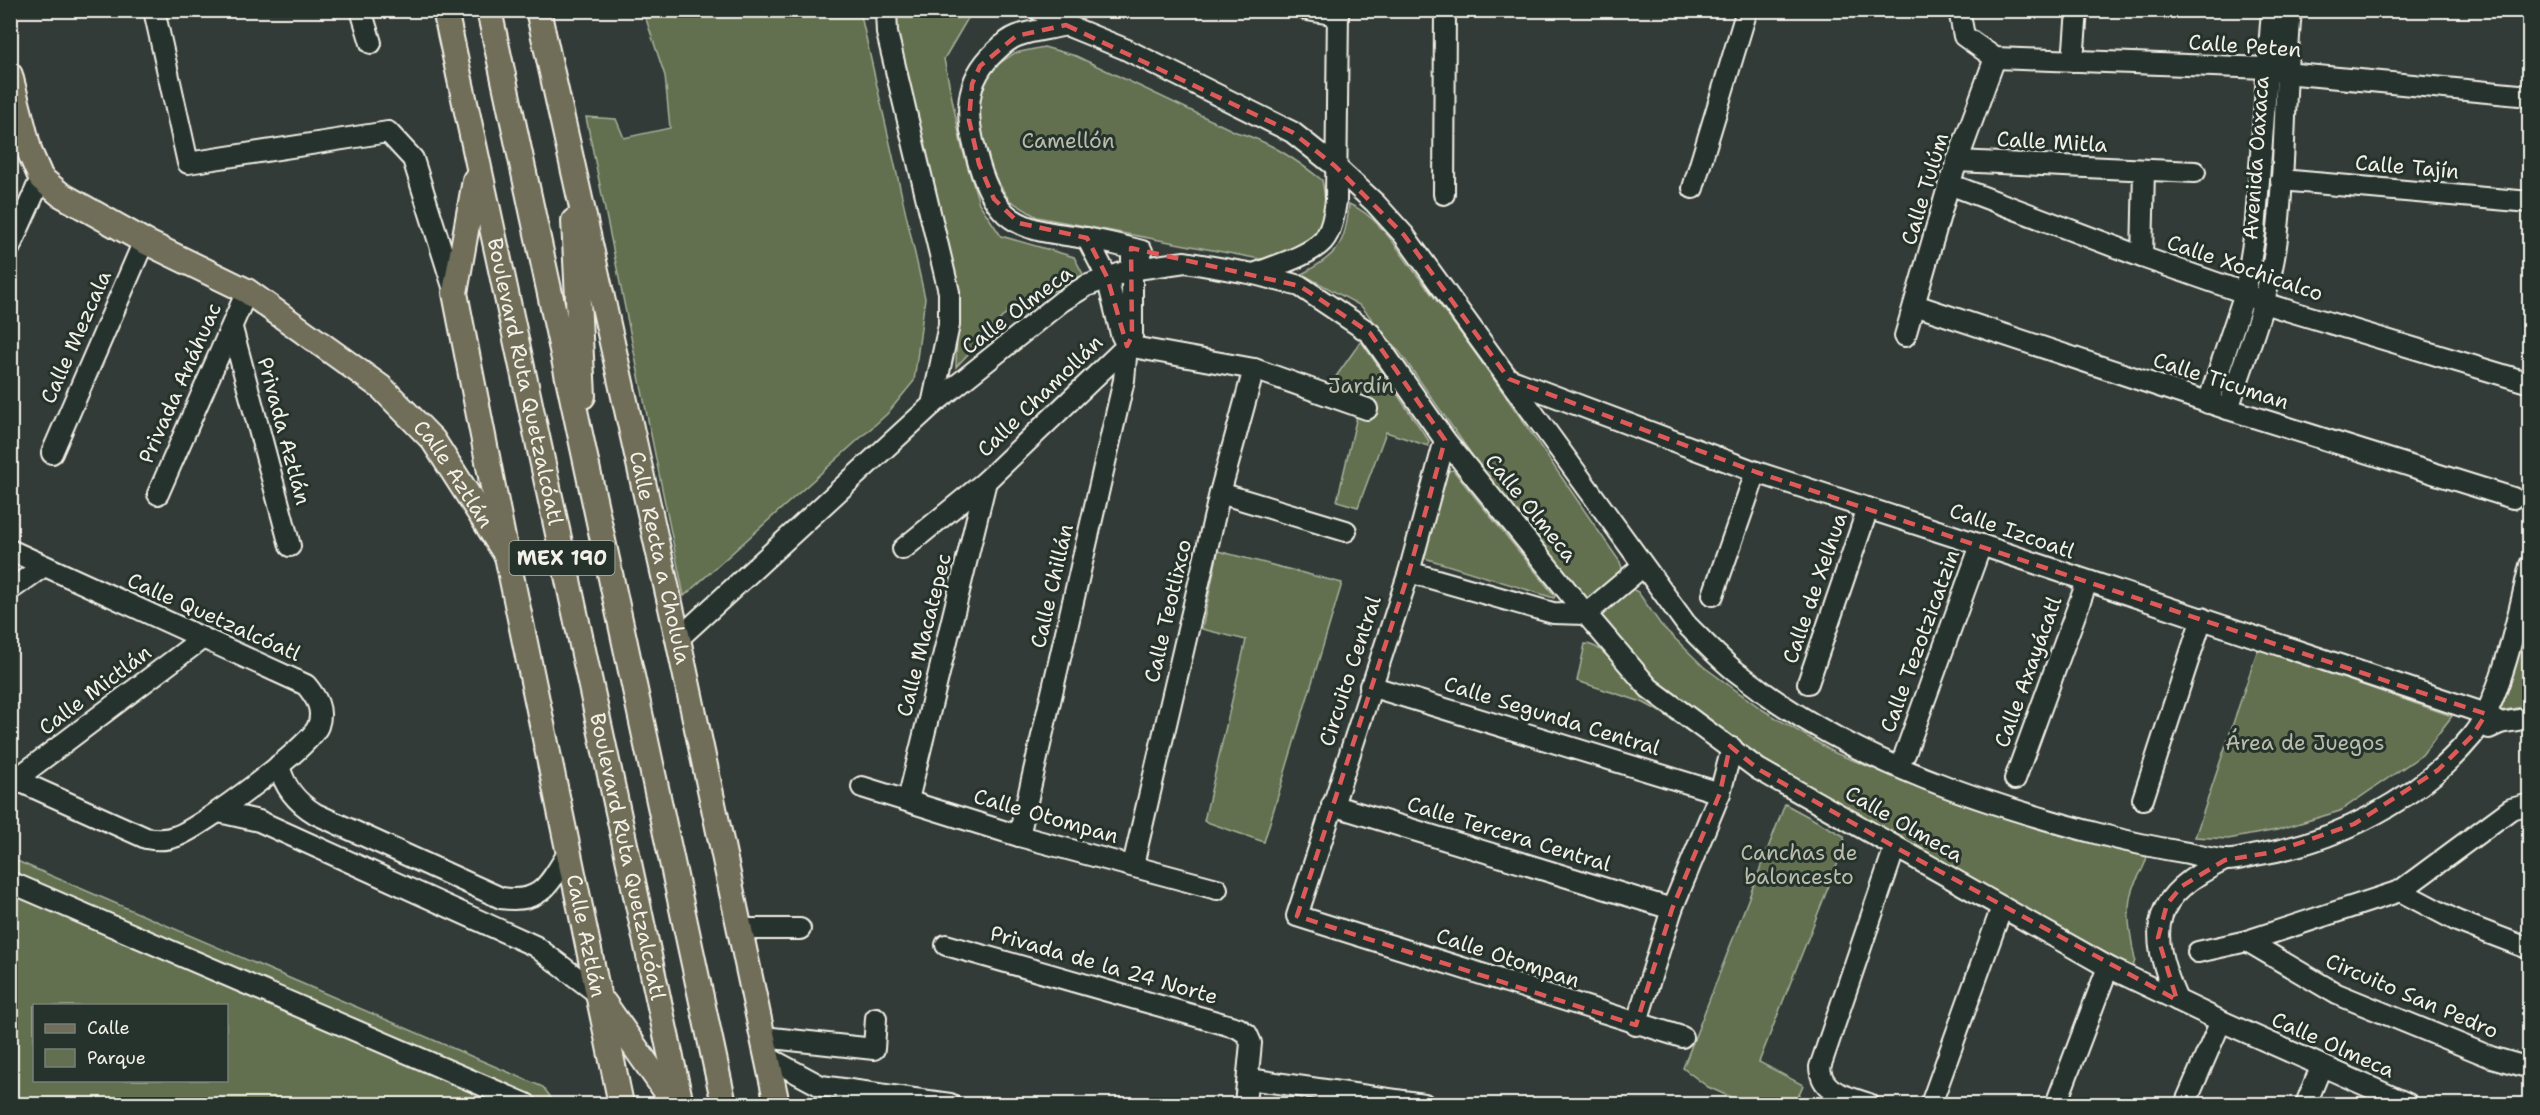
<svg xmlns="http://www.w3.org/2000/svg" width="2540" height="1115" viewBox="0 0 2540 1115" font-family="'Shantell Sans',sans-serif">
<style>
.green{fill:#626f50;stroke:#abb09c;stroke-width:1.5;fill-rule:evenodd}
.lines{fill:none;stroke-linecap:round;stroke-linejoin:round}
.minor-casing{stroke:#f4f1e8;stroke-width:24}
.major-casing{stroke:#f4f1e8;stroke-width:28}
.minor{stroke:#26332d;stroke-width:20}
.major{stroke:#706e59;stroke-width:24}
.marked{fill:none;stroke:#de5a58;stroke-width:4.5;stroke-dasharray:12 8;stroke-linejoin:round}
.labels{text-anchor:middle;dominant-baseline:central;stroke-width:6;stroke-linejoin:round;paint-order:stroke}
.shield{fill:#26332d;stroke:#b6b8b0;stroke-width:1.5}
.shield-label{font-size:20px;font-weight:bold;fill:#f4f1e8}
.street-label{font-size:21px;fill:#f4f1e8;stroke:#26332d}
.park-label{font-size:21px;fill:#babdab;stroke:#26332d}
</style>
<rect width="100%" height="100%" fill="#323b38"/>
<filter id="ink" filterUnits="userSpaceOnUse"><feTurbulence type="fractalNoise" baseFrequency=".0167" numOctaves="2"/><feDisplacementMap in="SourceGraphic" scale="12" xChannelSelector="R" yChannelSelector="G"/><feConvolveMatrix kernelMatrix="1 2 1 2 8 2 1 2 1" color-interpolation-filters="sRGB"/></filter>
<g filter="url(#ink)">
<!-- green -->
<g class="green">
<polygon points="629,11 860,11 925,298 914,381 887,414 684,596 586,117 616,119 624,138 670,128 665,76 646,19"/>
<polygon points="896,11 992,11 968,18 944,59 962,148 979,203 1001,236 1074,257 1084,276 1041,297 1012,307 956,367 958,296 895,34"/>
<path d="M1044 47 1076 56 1236 132C1269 141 1295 159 1322 180 1333 232 1311 257 1260 259L1037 217 1009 200 992 172 982 133 976 96 988 71 1015 53Z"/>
<path d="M1349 204C1379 216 1398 250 1417 275 1489 368 1553 466 1620 562L1624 573 1594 600 1583 602 1507 505 1401 354 1361 306 1302 274C1337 254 1346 246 1349 204Z"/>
<polygon points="1361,341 1429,441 1428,446 1386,432 1358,507 1337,501 1358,412 1323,395"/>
<polygon points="1453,470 1555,596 1554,598 1421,557 1448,471"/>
<polygon points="1218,551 1342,583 1264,842 1204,821 1246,640 1202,629"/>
<path d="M1628 587 1638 592 1661 625 1704 667 1763 710 1835 753 1959 803 2120 851 2147 856C2145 869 2136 878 2132 890 2125 914 2131 937 2135 960L2133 967 2068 936 1754 758 1643 677 1595 616Z"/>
<polygon points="2529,600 2529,706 2499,711"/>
<path d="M1585 644C1599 645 1608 657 1618 667 1649 698 1685 722 1721 747L1722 755 1659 711 1642 702 1577 681Z"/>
<polygon points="2258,649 2452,716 2422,755 2340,811 2277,830 2228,839 2195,837"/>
<polygon points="1785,804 1844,836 1845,845 1759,1062 1803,1085 1795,1104 1746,1104 1708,1087 1683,1068"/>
<path d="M10 858 543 1087 556 1104H11ZM34 1006H226V1080H34Z"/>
</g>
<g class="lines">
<defs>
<g id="minor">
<polyline points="154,10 188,163 388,132 413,159 455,293"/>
<polyline points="361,10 371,43"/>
<polyline points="886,10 887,33 949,292 949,325 932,405"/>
<path d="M1039 10 1066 25 1125 49 1292 132 1335 166 1375 203 1404 235 1686 624C1700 638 1713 652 1728 665 1738 674 1751 682 1762 691 1862 763 1981 803 2099 834 2129 842 2158 848 2188 853 2200 856 2213 860 2225 860 2235 861 2246 857 2256 855 2336 842 2420 799 2472 736 2501 701 2519 611 2530 565"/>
<polyline points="1307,10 1338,15"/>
<polyline points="1959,10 1964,36 1995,58 2267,68 2285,73 2530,96"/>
<path d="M1066 25C1051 29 1032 30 1017 36 1009 39 1001 46 995 52 964 81 965 114 976 153 981 174 990 199 1006 214 1027 233 1058 233 1084 238 1103 241 1123 246 1142 251"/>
<polyline points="2073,61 2077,10"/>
<polyline points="1957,161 2195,172"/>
<polyline points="2281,180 2530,202"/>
<polyline points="1949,184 2142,257 2245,293 2263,303 2530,383"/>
<polyline points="1693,188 1747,10"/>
<polyline points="1444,194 1445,10"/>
<polyline points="1087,238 1107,277 1121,334 1127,346"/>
<polyline points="10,247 41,178"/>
<polyline points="2142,257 2144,170"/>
<path d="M1254 274C1274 266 1309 256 1323 241 1332 230 1334 214 1336 201L1338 10"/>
<polyline points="1915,305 2228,409 2513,498"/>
<polyline points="232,328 290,546"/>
<polyline points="1905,336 1949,184 1995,58"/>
<polyline points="1127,346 1254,369 1367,409"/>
<polyline points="1509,379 1756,472 1981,545 2486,714 2500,723"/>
<polyline points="2208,403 2245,293 2255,232 2272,10"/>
<path d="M2228 409C2246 354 2270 297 2277 238 2286 163 2284 86 2291 10"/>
<polyline points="1445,440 1409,572 1297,916 1682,1037"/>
<polyline points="52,453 144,241"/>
<polyline points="1220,493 1346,531"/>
<polyline points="158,494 247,291"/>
<polyline points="903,549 986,481 1127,346"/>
<path d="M10 550 306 685C316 697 324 709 318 726 310 747 202 827 177 836 167 840 156 840 146 838L10 777"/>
<polyline points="1409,572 1553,613 1586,614 1643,566"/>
<polyline points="10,590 44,566"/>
<polyline points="1713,595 1756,472"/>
<polyline points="678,639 932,405 1062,301 1086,286 1130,270 1185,262 1254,274 1300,286 1370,333 1445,440 1586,614 1649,688 1758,769 2108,967 2221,1021 2408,1104"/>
<polyline points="1808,683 1868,508"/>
<polyline points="1370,686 1720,793"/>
<polyline points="2489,728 2500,723 2530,718"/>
<polyline points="1905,754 1981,545"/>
<path d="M279 765C284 787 296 802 316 814L501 898C543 904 549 883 569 852"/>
<polyline points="16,779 203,638"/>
<polyline points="2015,779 2087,582"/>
<polyline points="862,787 1019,836 1217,889"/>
<polyline points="2143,799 2202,618"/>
<polyline points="908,800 986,481"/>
<polyline points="1332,805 1672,909"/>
<polyline points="219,812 259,821 535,946 597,993"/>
<polyline points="1019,836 1124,380 1127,346 1132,336 1132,249"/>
<polyline points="1133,865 1220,493 1254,369"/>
<polyline points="10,882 526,1104"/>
<polyline points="2400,891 2457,921 2530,949"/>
<polyline points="740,929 800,929"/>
<polyline points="2247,941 2337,994 2491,1057 2530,1068"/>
<polyline points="946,945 1238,1028 1247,1034 1251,1043 1245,1104"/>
<polyline points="2198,952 2247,941 2400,891 2511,809 2530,804"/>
<path d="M2177 1000C2146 928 2151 896 2225 860"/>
<polyline points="1636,1025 1672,909 1720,793 1732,748"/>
<polyline points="763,1037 874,1049 876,1018"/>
<polyline points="767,1057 821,1086 950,1104"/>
<polyline points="1249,1079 1424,1104"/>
<path d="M1869 1104C1847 1096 1821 1093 1820 1067L1895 847"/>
<polyline points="1931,1104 2002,907"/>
<polyline points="2056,1104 2108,967"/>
<polyline points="2185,1104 2221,1021"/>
<polyline points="2306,1104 2321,1067"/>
</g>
<g id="major">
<path id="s1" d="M445 10 681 1104"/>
<polyline points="489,10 724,1104"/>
<path id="s2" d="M538 10 678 639 777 1104"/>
<path id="s3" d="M10 75 30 153 41 178 60 194 144 241 247 291 382 388 433 440 507 556 621 1104"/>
<polyline points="475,180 455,293 504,543"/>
<polyline points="574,221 583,396"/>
<polyline points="604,1003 675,1104"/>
</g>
</defs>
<!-- minor casing -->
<use href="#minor" class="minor-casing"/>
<!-- major casing -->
<use href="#major" class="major-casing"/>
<!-- minor -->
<use href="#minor" class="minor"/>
<!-- major -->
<use href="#major" class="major"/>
</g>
</g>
<!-- marked area -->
<path class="marked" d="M1066 25 1292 132 1335 166 1404 235 1509 379 1756 472 2486 714 2472 736 2438 770 2354 824 2274 852 2225 860 2182 886 2167 904 2158 938 2177 1000 1895 847 1758 769 1730 746 1720 793 1672 909 1636 1025 1297 916 1409 572 1445 440 1370 333 1300 286 1131 248 1132 336 1127 346 1107 277 1087 238 1019 223 994 199 979 164 969 120 972 84 980 66 1016 36Z"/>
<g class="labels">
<!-- shield labels -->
<rect class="shield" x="509.5" y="541" width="105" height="34" rx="4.5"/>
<g class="shield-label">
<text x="562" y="558">MEX 190</text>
</g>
<!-- street labels -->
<g class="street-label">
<text transform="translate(2245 46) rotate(4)">Calle Peten</text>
<text transform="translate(2052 142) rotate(3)">Calle Mitla</text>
<text transform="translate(2256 158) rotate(-86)">Avenida Oaxaca</text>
<text transform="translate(2407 167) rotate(5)">Calle Tajín</text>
<text transform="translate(1925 189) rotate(-73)">Calle Tulúm</text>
<text transform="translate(2245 268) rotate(19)">Calle Xochicalco</text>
<text transform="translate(1017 310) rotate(-37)">Calle Olmeca</text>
<text transform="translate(76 337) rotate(-66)">Calle Mezcala</text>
<text transform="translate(2221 381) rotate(18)">Calle Ticuman</text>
<text stroke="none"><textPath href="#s1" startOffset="380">Boulevard Ruta Quetzalcóatl</textPath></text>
<text transform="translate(180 383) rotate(-66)">Privada Anáhuac</text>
<text transform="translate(1040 396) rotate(-44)">Calle Chamollán</text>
<text transform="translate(284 431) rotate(75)">Privada Aztlán</text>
<text stroke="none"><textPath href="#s3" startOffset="622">Calle Aztlán</textPath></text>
<text transform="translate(1531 508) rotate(51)">Calle Olmeca</text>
<text transform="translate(2012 531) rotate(19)">Calle Izcoatl</text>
<text stroke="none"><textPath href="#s2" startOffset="561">Calle Recta a Cholula</textPath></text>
<text transform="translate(1052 586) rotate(-77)">Calle Chillán</text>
<text transform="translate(1815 588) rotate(-71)">Calle de Xelhua</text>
<text transform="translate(1168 611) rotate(-77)">Calle Teotlixco</text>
<text transform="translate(214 617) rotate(24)">Calle Quetzalcóatl</text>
<text transform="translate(924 635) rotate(-76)">Calle Macatepec</text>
<text transform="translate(1920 641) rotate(-70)">Calle Tezotzicatzin</text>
<text transform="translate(1350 671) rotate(-72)">Circuito Central</text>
<text transform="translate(2028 672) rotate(-70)">Calle Axayácatl</text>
<text transform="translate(95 690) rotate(-37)">Calle Mictlán</text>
<text transform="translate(1552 716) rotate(17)">Calle Segunda Central</text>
<text transform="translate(1046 816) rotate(16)">Calle Otompan</text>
<text transform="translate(1904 824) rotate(30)">Calle Olmeca</text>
<text transform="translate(1509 834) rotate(17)">Calle Tercera Central</text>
<text stroke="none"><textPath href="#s1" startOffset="866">Boulevard Ruta Quetzalcóatl</textPath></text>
<text stroke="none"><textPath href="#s3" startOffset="1108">Calle Aztlán</textPath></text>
<text transform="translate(1508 958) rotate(18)">Calle Otompan</text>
<text transform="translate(1104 965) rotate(16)">Privada de la 24 Norte</text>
<text transform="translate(2412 996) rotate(23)">Circuito San Pedro</text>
<text transform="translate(2333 1045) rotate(24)">Calle Olmeca</text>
</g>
<!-- park labels -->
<g class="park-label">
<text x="1068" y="141">Camellón</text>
<text x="1361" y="386">Jardín</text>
<text x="2305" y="743">Área de Juegos</text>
<text x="1799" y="853">Canchas de<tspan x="1799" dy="24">baloncesto</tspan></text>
</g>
</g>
<!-- margin -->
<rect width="2540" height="1115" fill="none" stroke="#26332d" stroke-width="36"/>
<rect x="18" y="18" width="2504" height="1079" fill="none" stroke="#f4f1e8" stroke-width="2" filter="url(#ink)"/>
<!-- legend -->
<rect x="33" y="1004" width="195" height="78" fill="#26332d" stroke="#787f78" stroke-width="1.5"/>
<rect x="45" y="1024" width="30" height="9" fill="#706e59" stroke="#787f78" stroke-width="1.5"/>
<text x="87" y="1034" font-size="18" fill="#f4f1e8">Calle</text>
<rect x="45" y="1049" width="30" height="18" fill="#626f50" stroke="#787f78" stroke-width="1.5"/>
<text x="87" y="1064" font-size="18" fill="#f4f1e8">Parque</text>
</svg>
